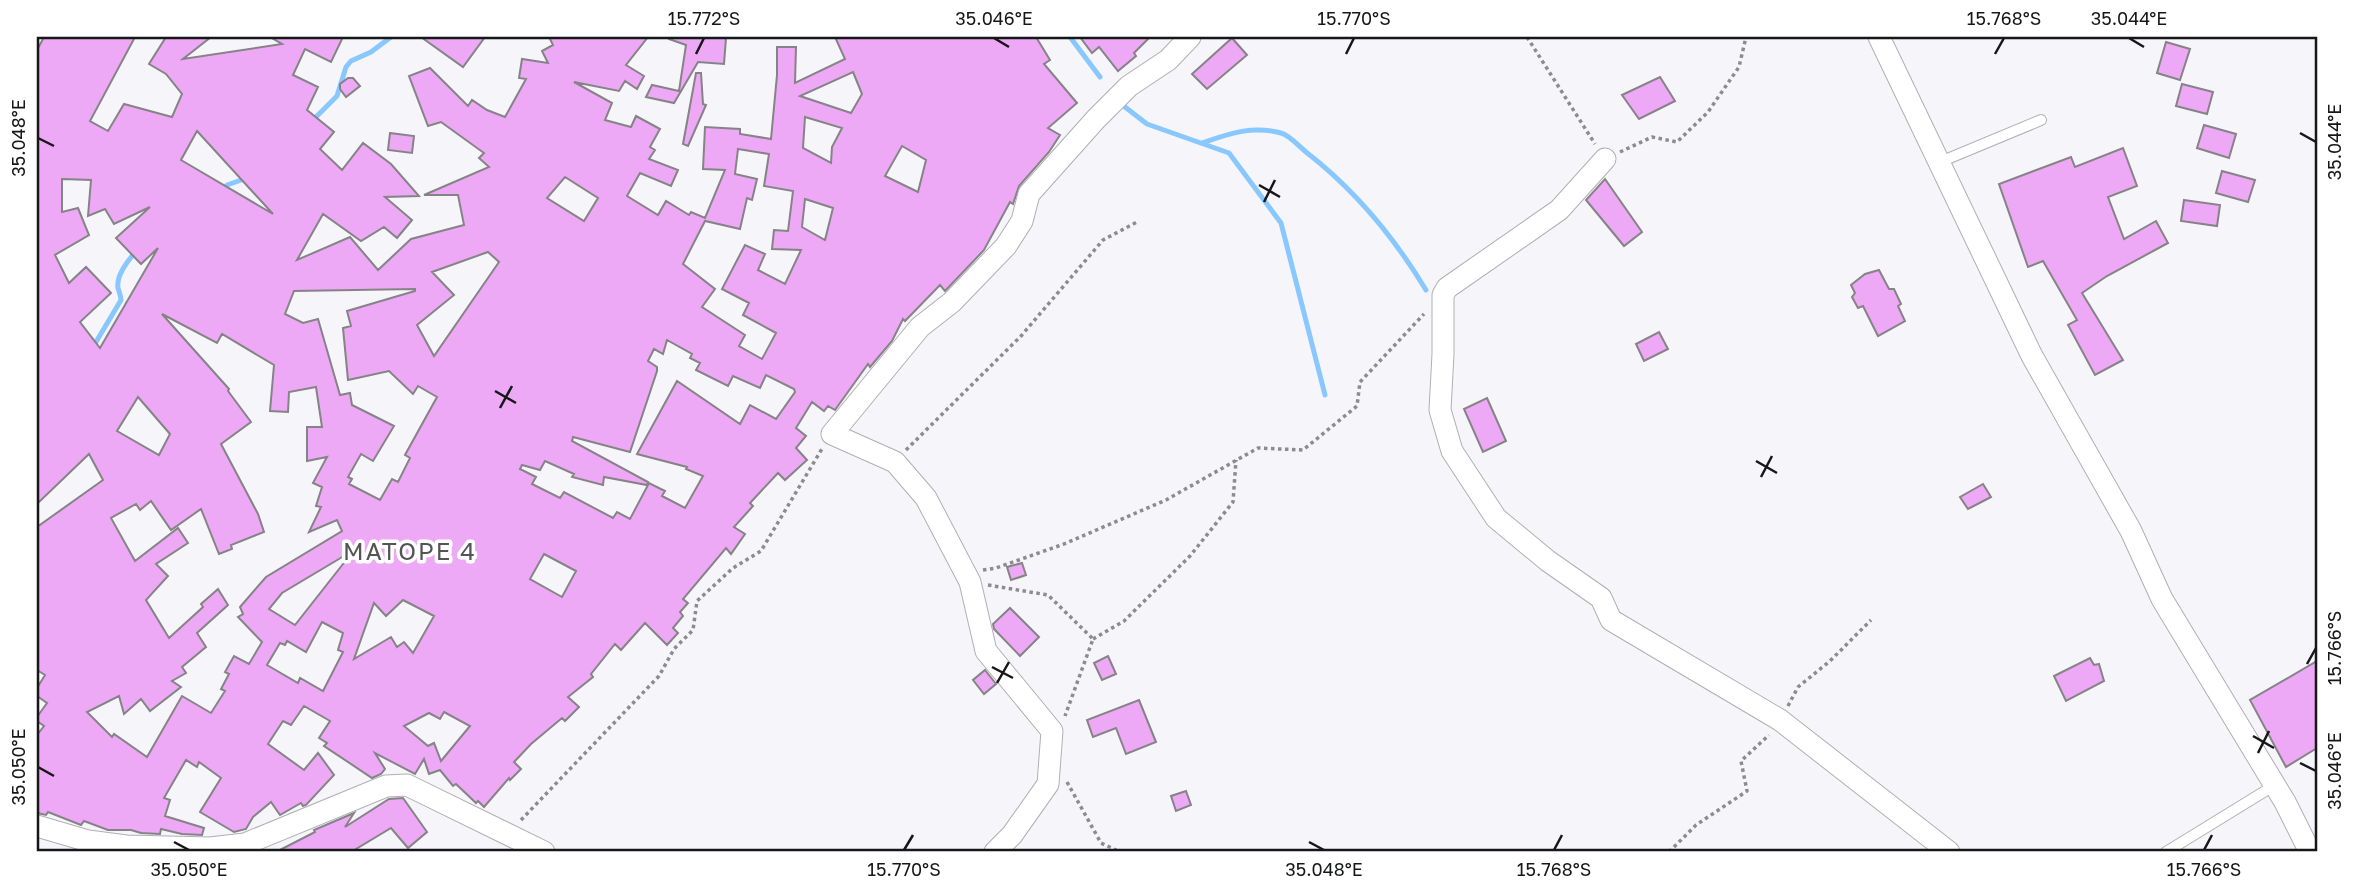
<svg xmlns="http://www.w3.org/2000/svg" width="2354" height="889" viewBox="0 0 2354 889" font-family="'Golos Text',sans-serif">
<style>
.lines{fill:none;stroke-linecap:round;stroke-linejoin:round}
.stream{stroke:#89c7ff;stroke-width:5}
.building{fill:#eda9f5;stroke:#858386;stroke-width:2;fill-rule:evenodd}
.service-casing{stroke:#afb0b3;stroke-width:12}
.minor-casing{stroke:#afb0b3;stroke-width:23}
.path{stroke:#8c8c8f;stroke-width:3.5;stroke-dasharray:3.5 3.5;stroke-linecap:butt}
.service{stroke:#fff;stroke-width:10}
.minor{stroke:#fff;stroke-width:21}
.ticks{fill:none;stroke:#161718;stroke-width:2.5}
.labels{text-anchor:middle;dominant-baseline:central;stroke-width:7;stroke-linejoin:round;paint-order:stroke}
.quarter-label{font-size:24px;letter-spacing:2px;fill:#535456;stroke:#fff}
.neatline{fill:none;stroke:#161718;stroke-width:2.5}
.ticks-label{font-size:18px;text-anchor:middle;fill:#161718}
</style>
<rect width="100%" height="100%" fill="#f6f6fa"/>
<g class="lines">
<!-- stream -->
<g class="stream">
<polyline points="1070,37 1100,77"/>
<polyline points="1125,107 1147,124 1229,153 1281,223 1325,395"/>
<polyline points="311,122 337,96 346,67 351,61 371,52 391,37"/>
<path d="M1202 143C1228 134 1252 125 1281 133 1289 135 1299 146 1306 152 1355 190 1394 237 1426 290"/>
<polyline points="223,191 227,185 247,178"/>
<path d="M93 347 121 300C121 296 119 292 118 288 116 275 128 261 136 251"/>
</g>
</g>
<!-- building -->
<g class="building">
<path d="M44 37H135L90 121 108 131 124 104 172 117 182 94 166 74 149 64 166 37H211L183 59 282 44 270 37H343L331 62 305 49 293 75 318 87 307 110 334 132 320 149 342 170 363 143 391 164 419 196 385 197 412 220 397 238 384 227 361 241 323 214 297 260 350 237 378 270 411 239 464 225 458 195H424L489 167 479 158 484 153 441 122 428 126 409 76 430 68 468 106 472 100 487 110 505 117 526 79 519 78 522 59 548 63 542 51 553 45 549 37H648L626 65 644 76 637 89 625 81 619 91 574 82 612 103 605 120 631 127 636 116 660 129 650 147 655 150 649 159 678 170 671 186 640 173 627 196 658 215 666 201 689 215 691 212 705 218 725 170 703 169 705 127 740 129V134L771 139 777 75V47H796L795 83 845 59 835 37H1036L1050 60 1044 64 1077 103 1048 128 1060 135 1049 152 1019 186 1013 204 1010 202 984 250 945 291 940 285 905 321 903 319 892 341 870 367 868 364 835 410 828 406 824 411 812 402 796 428 806 436 796 448 807 460 785 480 778 473 750 503 753 506 734 527 745 534 731 554 726 548 683 599 688 603 680 612 683 616 673 628 678 633 667 645 645 623 621 650 615 644 591 674 593 677 568 697 579 707 565 721 562 718 531 744 514 762 521 769 510 780 509 778 484 807 478 801 476 803 456 784 453 786 440 770 429 774 424 759 415 774 375 753 385 769 381 774 372 778 324 746 327 743 319 738 330 721 304 706 291 725 283 721 268 744 304 770 318 753 334 775 306 805 303 806 301 803 280 815 271 802 253 817 246 829 234 832 200 812 221 778 199 762 197 767 186 760 164 798 170 800 165 816 204 828 202 835 182 834 161 829 160 834 141 833 131 830H108L84 821 81 825 48 812 46 815 37 813V735L44 726 37 721V717L47 703 37 696V688L45 675 37 670V527L103 480 89 454 37 504V50ZM853 72 862 94 851 113 800 96ZM805 117 842 128 832 147 831 163 803 148ZM197 131 273 214 181 160ZM902 146 926 160 918 192 885 176ZM738 149 769 154 764 186 793 191 788 231 774 230 772 249 801 250 785 284 758 270 765 254 745 245 722 289 749 303 743 315 776 333 762 359 739 346 745 335 702 307 715 289 683 264 705 221 740 229 747 198 752 200 757 179 735 174ZM565 177 598 198 584 221 547 198ZM62 179 91 180 88 216 105 209 114 224 150 207 116 238 141 264 158 248 100 348 80 322 111 293 86 267 69 283 55 255 89 235 78 208 62 212ZM805 199 833 208 825 240 802 227ZM488 252 499 262 434 356 417 325 454 295 432 272ZM415 289V291L347 311 351 326 343 328 348 380 389 371 413 394 418 386 437 397 405 455 410 458 398 482 392 479 380 500 349 484 352 479 348 477 361 454 373 461 394 426 352 405 350 393 340 395 318 319 303 323 285 314 294 291ZM162 314 217 343 222 334 274 365 270 411 288 412 289 392 316 387 322 427H307V461L327 457 313 483 322 487 316 506 321 507 309 532 337 520 342 531 266 577 240 607 243 614 238 617 262 642 249 664 234 656 225 672 229 674 221 689 225 691 211 713 182 696 147 757 114 734 112 737 87 712 119 696 124 714 141 699 150 711 181 687 172 681 186 673 182 667 206 647 197 633 228 605 218 589 201 604 203 607 169 638 146 600 168 576 156 564 188 543 178 528 135 561 111 518 136 504 140 510 151 501 171 530 201 509 219 554 232 549 231 545 264 532 258 514 221 444 251 422 228 391 229 389ZM667 340 692 354 690 358 700 363 696 370 728 386 733 376 760 388 766 375 794 389 795 392 776 419 750 405 740 424 677 381 637 454 687 467 686 469 703 476 685 508 662 496 665 491 649 483 630 519 617 512 613 518 564 492 560 498 532 484 536 477 520 469 522 465 540 470 545 461 574 474 572 477 603 485 604 477 647 485 648 482 572 441 573 437 630 452 657 371V367L648 361 654 349 663 354ZM138 397 170 434 159 455 117 431ZM354 550 295 625 269 609 282 593ZM544 554 576 571 562 597 530 579ZM403 600 434 616 413 653 404 642 397 647 391 637 354 659 374 603 386 616ZM322 622 343 633 338 650 343 652 323 691 300 678 298 683 267 665 280 643 285 645 287 641 306 652ZM444 712 470 726 441 761 434 743 428 746 404 726 429 713 440 719Z"/>
<polygon points="421,37 485,37 463,67"/>
<polygon points="669,37 726,38 724,64 698,62 674,103 646,97 652,85 679,91 686,45 669,39"/>
<polygon points="1080,37 1150,37 1134,53 1136,56 1118,71 1099,47 1092,53"/>
<polygon points="1232,38 1247,55 1207,89 1192,74"/>
<polygon points="2166,42 2190,49 2180,80 2157,73"/>
<polygon points="696,73 701,73 703,104 706,105 688,146 683,144"/>
<polygon points="1660,77 1675,101 1639,119 1622,95"/>
<polygon points="348,78 353,78 360,86 346,97 340,89 340,84"/>
<polygon points="2182,84 2213,92 2207,114 2176,106"/>
<polygon points="2204,125 2236,134 2229,158 2197,148"/>
<polygon points="390,133 414,136 412,153 388,150"/>
<polygon points="2123,148 2137,186 2108,197 2124,239 2156,221 2168,243 2107,276 2082,293 2123,360 2095,375 2068,325 2077,320 2043,261 2028,267 1999,184 2071,157 2075,167"/>
<polygon points="2222,171 2255,180 2248,202 2216,193"/>
<polygon points="1605,179 1642,232 1624,246 1586,200"/>
<polygon points="2184,200 2220,205 2217,226 2181,221"/>
<polygon points="1879,270 1889,289 1894,289 1901,304 1898,306 1905,321 1878,336 1863,306 1858,308 1852,297 1855,293 1851,285 1865,274"/>
<polygon points="1659,332 1668,349 1644,361 1636,344"/>
<polygon points="1487,398 1506,441 1483,452 1464,409"/>
<polygon points="1983,484 1991,497 1968,509 1960,497"/>
<polygon points="1022,563 1026,575 1011,580 1007,567"/>
<polygon points="1010,608 1039,637 1020,656 994,629 993,624"/>
<polygon points="1108,656 1116,674 1102,680 1094,663"/>
<polygon points="2090,658 2094,665 2099,664 2104,681 2066,701 2054,676"/>
<polygon points="2317,661 2317,748 2286,767 2250,700"/>
<polygon points="985,670 996,684 984,694 973,680"/>
<polygon points="1139,700 1156,742 1126,754 1116,728 1093,737 1087,720"/>
<polygon points="1186,791 1191,805 1176,811 1171,796"/>
<polygon points="403,798 427,832 408,848 391,828 351,852 276,852 315,832 314,830 354,813 345,827 389,799"/>
</g>
<g class="lines">
<defs>
<g id="service">
<polyline points="1940,162 2041,120"/>
<polyline points="2166,852 2275,785"/>
</g>
<g id="minor">
<polyline points="1879,37 2032,356 2131,531 2162,599 2285,802 2310,852"/>
<polyline points="1605,159 1559,210 1447,288 1443,295 1443,354 1440,410 1452,451 1496,518 1548,561 1601,598 1611,620 1780,720 1949,852"/>
<polyline points="37,826 88,841 126,846 210,848 245,844 386,786 407,785 544,852"/>
<polyline points="995,852 1012,835 1048,784 1052,731 986,651 970,582 926,498 895,462 832,434 920,327 952,302 1006,246 1022,221 1029,194 1096,119 1129,86 1168,60 1190,37"/>
</g>
</defs>
<!-- service casing -->
<use href="#service" class="service-casing"/>
<!-- minor casing -->
<use href="#minor" class="minor-casing"/>
<!-- path -->
<g class="path">
<polyline points="1527,37 1595,144"/>
<polyline points="1620,152 1652,137 1677,142 1708,112 1739,67 1746,37"/>
<polyline points="906,450 1021,336 1103,240 1137,222"/>
<polyline points="983,570 996,568 1064,544 1166,500 1258,448 1303,450 1357,406 1360,382 1424,314"/>
<polyline points="988,585 1048,595 1093,639 1065,716"/>
<polyline points="1093,639 1124,621 1190,556 1233,502 1236,460"/>
<polyline points="1788,706 1798,687 1830,661 1871,620"/>
<polyline points="1067,782 1101,843 1116,850 1116,852"/>
<polyline points="521,820 659,676 674,649 693,630 697,601 733,568 761,551 823,447"/>
<polyline points="1669,852 1696,825 1747,791 1741,761 1769,735"/>
</g>
<!-- service -->
<use href="#service" class="service"/>
<!-- minor -->
<use href="#minor" class="minor"/>
</g>
<!-- ticks -->
<path class="ticks" d="M994 38 1009 47M2129 38 2144 47M696 54 704 38M1346 54 1354 38M1995 54 2004 38M2300 133 2316 142M38 138 54 146M1259 185 1280 197M1264 202 1275 180M495 391 516 403M500 408 512 386M1756 461 1777 473M1761 477 1772 456M2307 664 2316 648M992 667 1013 678M997 683 1009 662M2253 736 2274 748M2258 753 2269 731M2300 763 2316 771M38 767 54 776M174 842 189 850M1309 842 1324 850M904 850 913 835M1554 850 1562 835M2204 850 2212 835"/>
<g class="labels">
<!-- quarter labels -->
<g class="quarter-label">
<text x="410" y="550">MATOPE 4</text>
</g>
</g>
<!-- border -->
<rect width="2354" height="889" fill="none" stroke="#ffffff" stroke-width="77"/>
<rect x="38" y="38" width="2278" height="812" class="neatline"/>
<g class="ticks-label">
<text x="704" y="25">15.772°S</text>
<text x="994" y="25">35.046°E</text>
<text x="1354" y="25">15.770°S</text>
<text x="2004" y="25">15.768°S</text>
<text x="2129" y="25">35.044°E</text>
<text transform="translate(19 138) rotate(-90)" y="6">35.048°E</text>
<text transform="translate(2335 142) rotate(-90)" y="6">35.044°E</text>
<text transform="translate(2335 648) rotate(-90)" y="6">15.766°S</text>
<text transform="translate(19 767) rotate(-90)" y="6">35.050°E</text>
<text transform="translate(2335 771) rotate(-90)" y="6">35.046°E</text>
<text x="189" y="876">35.050°E</text>
<text x="904" y="876">15.770°S</text>
<text x="1324" y="876">35.048°E</text>
<text x="1554" y="876">15.768°S</text>
<text x="2204" y="876">15.766°S</text>
</g>
</svg>
